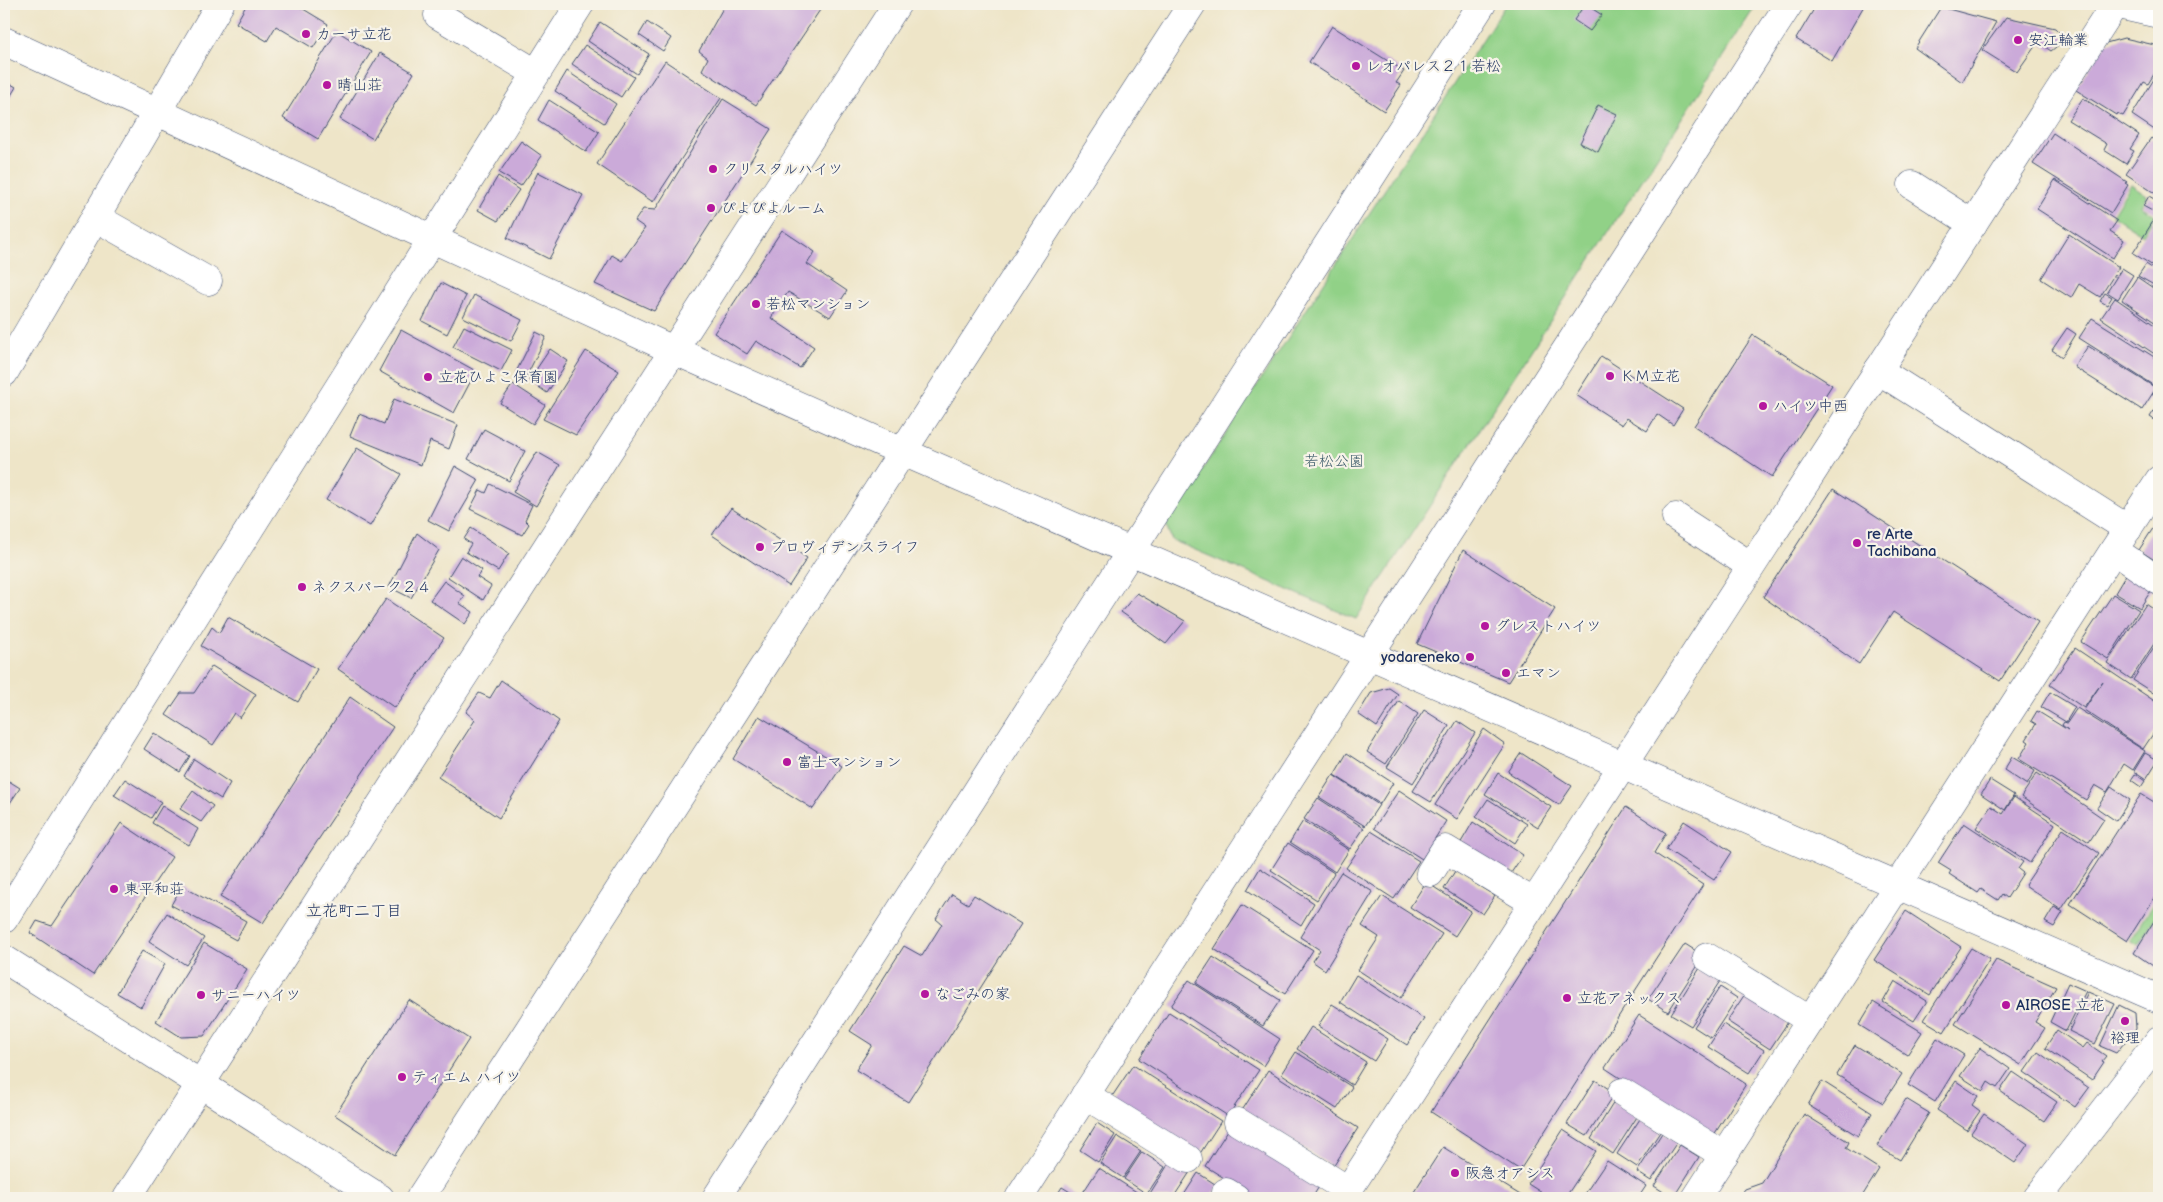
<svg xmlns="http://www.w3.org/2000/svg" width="2163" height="1202" viewBox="0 0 2163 1202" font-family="'Balsamiq Sans','Klee One',sans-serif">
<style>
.green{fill:#91d187;stroke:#568072}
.building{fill:#cbaad9}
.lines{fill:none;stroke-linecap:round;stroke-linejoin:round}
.minor-casing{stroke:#3b4a6e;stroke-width:29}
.minor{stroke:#fff;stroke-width:28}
.poi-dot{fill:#b5179e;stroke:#f7f3e8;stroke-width:2}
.labels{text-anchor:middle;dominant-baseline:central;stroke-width:4.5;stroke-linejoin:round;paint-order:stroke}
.poi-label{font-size:15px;fill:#1b2f5e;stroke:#f7f3e8;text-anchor:start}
.park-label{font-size:15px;fill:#385868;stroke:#f7f3e8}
.neighbourhood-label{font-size:16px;fill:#1b2f5e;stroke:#f7f3e8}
</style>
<rect width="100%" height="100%" fill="#f7f3e8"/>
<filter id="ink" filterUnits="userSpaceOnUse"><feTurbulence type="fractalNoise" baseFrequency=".02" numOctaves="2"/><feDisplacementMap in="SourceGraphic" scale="10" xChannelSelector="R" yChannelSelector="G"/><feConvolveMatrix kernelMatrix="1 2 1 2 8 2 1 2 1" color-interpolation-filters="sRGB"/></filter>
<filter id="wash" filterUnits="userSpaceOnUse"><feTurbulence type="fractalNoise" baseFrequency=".0096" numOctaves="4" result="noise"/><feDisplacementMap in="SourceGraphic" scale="20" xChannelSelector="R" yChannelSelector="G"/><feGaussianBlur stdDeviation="1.12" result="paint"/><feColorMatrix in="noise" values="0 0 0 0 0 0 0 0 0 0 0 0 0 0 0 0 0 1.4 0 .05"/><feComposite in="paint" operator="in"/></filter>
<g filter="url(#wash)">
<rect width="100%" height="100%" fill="#eee5c8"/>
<!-- green -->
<g class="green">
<polygon points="1506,4 1757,4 1356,619 1172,540 1166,525"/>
<polygon points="2131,184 2147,195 2141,206 2155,215 2143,235 2112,215"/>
<polygon points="2159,894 2159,911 2138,945 2130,940"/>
</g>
<g id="blocks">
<!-- building -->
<g class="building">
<polygon points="247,4 295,4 328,24 313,48 276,26 267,41 236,23"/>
<polygon points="718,4 824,4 756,105 702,70 708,58 699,51 723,8"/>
<polygon points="1585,4 1602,15 1590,31 1574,20"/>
<polygon points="1817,4 1865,4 1832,61 1796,39"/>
<polygon points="1941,7 1996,22 1962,82 1915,48"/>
<polygon points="2006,17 2055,28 2066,39 2051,51 2038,42 2017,72 1982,50"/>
<polygon points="600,22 649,54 637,74 588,41"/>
<polygon points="647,22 671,38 663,51 639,35"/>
<polygon points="1332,26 1404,71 1396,83 1401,85 1384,111 1309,62"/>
<polygon points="337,31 371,52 318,139 283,118"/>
<polygon points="2124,38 2159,46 2159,66 2148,84 2144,82 2123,116 2117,113 2116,115 2076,90 2106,43"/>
<polygon points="585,45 634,77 621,97 572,64"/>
<polygon points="380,53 414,73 373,139 340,119"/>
<polygon points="665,61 721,98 653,202 597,164"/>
<polygon points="567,71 616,104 604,123 555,91"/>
<polygon points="2159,71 2159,133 2132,115"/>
<polygon points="4,80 16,87 4,107"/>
<polygon points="2083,98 2139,135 2130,149 2134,151 2126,164 2104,150 2107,144 2068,120"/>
<polygon points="723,99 771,129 654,311 595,284 612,255 622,261 645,228 635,221 643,209 655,210"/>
<polygon points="549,100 599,132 586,152 538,120"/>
<polygon points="1598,105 1617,114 1598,152 1580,143"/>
<polygon points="2053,133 2127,182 2125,183 2128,185 2111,213 2033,164"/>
<polygon points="2151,138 2159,143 2159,196 2126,174"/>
<polygon points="521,141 542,156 521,186 499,173"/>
<polygon points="538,172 583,195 549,259 507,238"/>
<polygon points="498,176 519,190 498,221 478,210"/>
<polygon points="2055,180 2117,221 2110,231 2124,240 2113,258 2037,209"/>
<polygon points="2149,196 2159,202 2159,208 2156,213 2143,206"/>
<polygon points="2159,212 2159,270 2133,253"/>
<polygon points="782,230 815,252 807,264 847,291 830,317 788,292 771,318 814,347 800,368 756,341 747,354 714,333"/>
<polygon points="2069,234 2119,267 2100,297 2079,284 2071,298 2041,279"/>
<polygon points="2146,264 2159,273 2159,288 2138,276"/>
<polygon points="2122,268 2133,275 2118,299 2107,292"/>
<polygon points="2137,277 2159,292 2159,325 2122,300"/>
<polygon points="441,283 466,296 447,334 422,321"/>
<polygon points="2105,293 2112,297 2107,305 2100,301"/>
<polygon points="474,295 522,320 511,341 463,317"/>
<polygon points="2115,298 2159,328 2159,357 2101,318"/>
<polygon points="2092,318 2159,360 2159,389 2079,338"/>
<polygon points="464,326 512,350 501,371 453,347"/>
<polygon points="2067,328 2076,334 2062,357 2052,350"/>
<polygon points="401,330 476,371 454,413 379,371"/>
<polygon points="536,332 546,337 526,377 516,372"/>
<polygon points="1753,335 1832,385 1772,477 1694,426"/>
<polygon points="2088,346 2156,388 2142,410 2074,367"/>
<polygon points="550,349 568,361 547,393 529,380"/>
<polygon points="586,351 619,371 576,435 543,419"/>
<polygon points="1601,356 1683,409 1673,425 1657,414 1647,431 1627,418 1622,425 1576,395"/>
<polygon points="513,384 545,405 533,424 500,403"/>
<polygon points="394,399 458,425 449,449 430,441 421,465 350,436 359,414 384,424"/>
<polygon points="2159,403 2159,423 2150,417"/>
<polygon points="484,429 525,451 509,481 468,459"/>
<polygon points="357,448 401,474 370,526 326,500"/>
<polygon points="537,452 560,465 536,506 513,492"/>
<polygon points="455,466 479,480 449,531 428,520"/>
<polygon points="490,484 532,505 525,520 529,524 522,535 470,509 480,490 486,493"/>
<polygon points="1833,489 2038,622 2000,681 1893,612 1859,664 1763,597"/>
<polygon points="731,508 807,558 789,586 712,535"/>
<polygon points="2159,519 2159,563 2139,550"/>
<polygon points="471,528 509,553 498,571 466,552 471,544 464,539"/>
<polygon points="417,533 439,550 411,598 389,587"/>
<polygon points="1463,550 1555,609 1508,682 1417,644"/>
<polygon points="461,556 482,570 477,577 491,586 483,600 448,577"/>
<polygon points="2127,573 2152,589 2140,608 2115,593"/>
<polygon points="444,581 465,596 459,603 473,612 465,624 430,600"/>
<polygon points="1137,593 1185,621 1166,644 1121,612"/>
<polygon points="2113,594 2139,610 2108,659 2081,642"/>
<polygon points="386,599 444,638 395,708 338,669"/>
<polygon points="2146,604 2159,613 2159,636 2131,679 2107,663"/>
<polygon points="228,617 317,669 298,702 201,646 212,627 219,633"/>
<polygon points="2159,639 2159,694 2158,696 2133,680"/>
<polygon points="2075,648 2159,704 2159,725 2143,749 2084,710 2103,681 2084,708 2050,685"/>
<polygon points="212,666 256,694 240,718 234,713 213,745 166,715 181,693 194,693"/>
<polygon points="501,680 559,721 499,818 438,777 475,720 466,712 479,693 490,698"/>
<polygon points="1389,688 1398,694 1377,727 1358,714 1371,693"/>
<polygon points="2050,692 2075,707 2066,722 2041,707"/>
<polygon points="350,697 393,727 263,923 220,897"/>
<polygon points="1399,701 1418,714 1386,764 1367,752"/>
<polygon points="2077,708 2145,751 2133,770 2124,764 2107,792 2095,785 2086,800 2019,759 2029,742 2026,740 2036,724 2031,721 2037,711 2068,730 2062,725 2064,722 2067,723"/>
<polygon points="1424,710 1449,726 1413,783 1387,767"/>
<polygon points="759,716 842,766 813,809 733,759"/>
<polygon points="1457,721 1475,733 1431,802 1413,791"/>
<polygon points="1484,729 1505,744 1457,819 1435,805"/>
<polygon points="154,733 190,756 180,772 144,749"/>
<polygon points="1347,753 1393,783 1380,804 1334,775"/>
<polygon points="1521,753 1572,786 1559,805 1508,772"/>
<polygon points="2145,753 2158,760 2146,779 2134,771"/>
<polygon points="2012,757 2035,771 2027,785 2004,770"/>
<polygon points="194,759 230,783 221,799 184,776"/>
<polygon points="1498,773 1551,807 1538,827 1485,794"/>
<polygon points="2037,773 2104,819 2089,842 2021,797"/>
<polygon points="2135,774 2145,781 2141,787 2131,780"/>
<polygon points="1333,775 1379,805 1365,826 1319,797"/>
<polygon points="4,778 20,788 4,812"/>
<polygon points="125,779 161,802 151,818 114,795"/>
<polygon points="1990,780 2014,795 2005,810 1981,794"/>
<polygon points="2111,787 2130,800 2116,821 2097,808"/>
<polygon points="1399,790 1446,821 1422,859 1374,828"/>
<polygon points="193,791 213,806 201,822 180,809"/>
<polygon points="2141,794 2159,805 2159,891 2127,941 2070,904"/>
<polygon points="2014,797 2055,824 2030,863 1976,828 1991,806 2003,814"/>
<polygon points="1318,798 1364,828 1350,849 1304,819"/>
<polygon points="1488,799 1527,824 1515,843 1476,817"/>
<polygon points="162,806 198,829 189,845 152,823"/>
<polygon points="1626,807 1666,833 1654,853 1703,885 1520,1170 1431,1112"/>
<polygon points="1303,821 1349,850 1335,872 1290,842"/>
<polygon points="1684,821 1732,852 1714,880 1666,849"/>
<polygon points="1473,822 1523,855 1509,876 1460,844"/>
<polygon points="121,823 172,857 93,975 30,933 37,921 52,926"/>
<polygon points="1964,823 2023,862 2018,869 2023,873 2007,898 2002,894 1998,900 1981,889 1978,893 1949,874 1951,871 1938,863"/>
<polygon points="2063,829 2099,853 2061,910 2025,885"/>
<polygon points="1371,831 1419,861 1394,899 1346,868"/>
<polygon points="1288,843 1334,873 1317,900 1271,870"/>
<polygon points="1260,868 1314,903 1301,925 1247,890"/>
<polygon points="1455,871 1495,896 1483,914 1444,889"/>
<polygon points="1341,872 1373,892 1325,970 1312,961 1320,950 1300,937"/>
<polygon points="1426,882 1471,911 1455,936 1410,907"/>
<polygon points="182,886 246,921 236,940 171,905"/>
<polygon points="952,894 968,904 974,895 1021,924 908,1102 856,1070 872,1045 850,1031 904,946 922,956 942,924 936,919"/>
<polygon points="1382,896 1442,934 1401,998 1358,970 1379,937 1362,926"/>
<polygon points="1242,905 1313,950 1285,994 1214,949"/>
<polygon points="2054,907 2063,912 2054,927 2045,922"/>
<polygon points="1906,911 1961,947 1930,995 1874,960"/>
<polygon points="167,913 204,938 186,965 149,941"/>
<polygon points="2159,913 2159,970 2134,953"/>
<polygon points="204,943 247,969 204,1036 181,1037 156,1021"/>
<polygon points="1685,944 1704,956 1668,1012 1648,999"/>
<polygon points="1971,948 1990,959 1944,1032 1924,1020"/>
<polygon points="142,951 165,964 141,1007 117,993"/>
<polygon points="1213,957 1280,1000 1263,1026 1196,983"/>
<polygon points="1996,960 2056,987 2035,1022 2045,1028 2021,1065 1955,1024"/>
<polygon points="1700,968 1720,981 1691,1026 1671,1014"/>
<polygon points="1356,975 1424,1019 1407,1045 1340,1002"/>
<polygon points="1189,980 1280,1039 1263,1066 1171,1006"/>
<polygon points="1895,981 1927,1001 1914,1021 1883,1002"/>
<polygon points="2068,983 2086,991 2066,1031 2050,1022"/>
<polygon points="1720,987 1737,998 1711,1038 1694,1027"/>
<polygon points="2088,992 2115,1004 2095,1044 2069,1031"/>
<polygon points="1745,994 1788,1022 1770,1049 1727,1021"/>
<polygon points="409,1000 469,1039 395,1155 335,1115"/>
<polygon points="1873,1002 1922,1032 1907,1055 1859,1025"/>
<polygon points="1332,1004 1388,1039 1374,1061 1318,1026"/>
<polygon points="2119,1005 2135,1013 2136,1028 2116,1053 2100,1046"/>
<polygon points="1169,1012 1259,1070 1228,1116 1139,1059"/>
<polygon points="1639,1015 1746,1084 1712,1138 1605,1068"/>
<polygon points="1723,1024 1764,1050 1749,1073 1708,1047"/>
<polygon points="1311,1027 1366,1062 1352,1085 1297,1049"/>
<polygon points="2057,1030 2083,1048 2087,1043 2106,1056 2102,1061 2104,1062 2092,1080 2045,1048"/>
<polygon points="1937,1038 1964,1055 1935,1102 1908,1085"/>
<polygon points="1855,1045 1902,1074 1883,1103 1837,1075"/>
<polygon points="1980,1048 2010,1069 1997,1088 1988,1082 1983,1091 1960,1076"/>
<polygon points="1296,1052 1352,1087 1337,1109 1282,1074"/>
<polygon points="2038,1052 2089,1088 2075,1107 2024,1072"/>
<polygon points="1133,1065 1221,1121 1199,1155 1111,1098"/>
<polygon points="1268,1070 1358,1128 1333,1167 1243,1109"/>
<polygon points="2013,1072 2057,1102 2044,1121 2000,1091"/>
<polygon points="1595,1080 1615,1093 1587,1136 1567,1124"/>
<polygon points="1822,1081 1872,1113 1858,1136 1808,1105"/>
<polygon points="1956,1081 1978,1096 1972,1105 1980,1111 1967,1130 1937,1110"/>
<polygon points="1906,1099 1929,1113 1900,1160 1877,1146"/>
<polygon points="1614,1102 1637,1117 1613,1154 1591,1139"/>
<polygon points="1804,1114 1849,1142 1846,1148 1879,1169 1861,1198 1738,1198 1745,1189 1762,1183"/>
<polygon points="1984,1114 2028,1144 2015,1163 1971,1133"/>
<polygon points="1640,1119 1660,1132 1637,1167 1617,1154"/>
<polygon points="1097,1123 1115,1135 1098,1162 1080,1150"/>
<polygon points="1230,1127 1320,1185 1312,1198 1256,1198 1205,1166"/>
<polygon points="1563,1130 1596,1151 1565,1198 1550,1198 1528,1184"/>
<polygon points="1662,1133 1677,1142 1651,1181 1637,1172"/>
<polygon points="1117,1136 1141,1151 1123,1178 1100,1163"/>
<polygon points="1680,1145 1699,1157 1673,1198 1654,1186"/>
<polygon points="1443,1147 1525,1198 1410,1198"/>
<polygon points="1142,1152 1165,1167 1147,1194 1124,1179"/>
<polygon points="1171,1160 1190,1172 1173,1198 1154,1198 1149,1195"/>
<polygon points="1607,1161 1646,1186 1638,1198 1582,1198"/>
<polygon points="1099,1168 1146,1198 1088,1198 1082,1194"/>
<polygon points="1198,1173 1218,1186 1210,1198 1182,1198"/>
<polygon points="1062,1187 1080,1198 1055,1198"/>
</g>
</g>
</g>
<g filter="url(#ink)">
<use href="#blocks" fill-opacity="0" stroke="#3b4a6e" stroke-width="1"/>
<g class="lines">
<defs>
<g id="minor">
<polyline points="2114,4 2159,14"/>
<polyline points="438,15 536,73"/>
<polyline points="4,41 673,350 903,452 2159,999"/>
<polyline points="1912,185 1973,224"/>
<polyline points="95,217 208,281"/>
<polyline points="1878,370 2128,529"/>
<polyline points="4,373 220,4"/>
<polyline points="1676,517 1751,566"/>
<polyline points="2114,550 2159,581"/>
<polyline points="1430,873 1445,849 1533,902"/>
<polyline points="4,919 580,4"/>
<polyline points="1707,957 1811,1021"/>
<polyline points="4,959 380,1198"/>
<polyline points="1622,1092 1724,1155"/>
<polyline points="1085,1095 1188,1159"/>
<polyline points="1238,1122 1348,1190"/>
<polyline points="1226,1192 1236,1198"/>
<polyline points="127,1198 897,4"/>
<polyline points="420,1198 1192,4"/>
<polyline points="716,1198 1482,4"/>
<polyline points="1019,1198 1789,4"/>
<polyline points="1343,1198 2115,4"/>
<polyline points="1696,1198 2159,480"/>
<polyline points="2037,1198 2159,1040"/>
</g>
</defs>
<!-- minor casing -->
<use href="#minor" class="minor-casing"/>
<!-- minor -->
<use href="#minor" class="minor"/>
</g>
</g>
<!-- markers -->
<g class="poi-dot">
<circle cx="306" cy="34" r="5"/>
<circle cx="2018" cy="40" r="5"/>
<circle cx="1356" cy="66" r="5"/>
<circle cx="327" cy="85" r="5"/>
<circle cx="713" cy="169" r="5"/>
<circle cx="711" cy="208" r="5"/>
<circle cx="756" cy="304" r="5"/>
<circle cx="1610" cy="376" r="5"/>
<circle cx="428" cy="377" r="5"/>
<circle cx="1763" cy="406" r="5"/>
<circle cx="1857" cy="543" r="5"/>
<circle cx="760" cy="547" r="5"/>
<circle cx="302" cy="587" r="5"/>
<circle cx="1485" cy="626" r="5"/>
<circle cx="1470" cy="657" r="5"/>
<circle cx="1506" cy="673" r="5"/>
<circle cx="787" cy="762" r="5"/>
<circle cx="114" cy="889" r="5"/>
<circle cx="925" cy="994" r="5"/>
<circle cx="201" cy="995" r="5"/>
<circle cx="1567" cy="998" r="5"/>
<circle cx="2006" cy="1005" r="5"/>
<circle cx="2125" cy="1021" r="5"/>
<circle cx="402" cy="1077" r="5"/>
<circle cx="1455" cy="1173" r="5"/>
</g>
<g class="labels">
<!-- poi labels -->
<g class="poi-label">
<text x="316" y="34">カーサ立花</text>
<text x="2028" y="40">安江輪業</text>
<text x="1366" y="66">レオパレス２１若松</text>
<text x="337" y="85">晴山荘</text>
<text x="723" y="169">クリスタルハイツ</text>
<text x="721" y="208">ぴよぴよルーム</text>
<text x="766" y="304">若松マンション</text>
<text x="1620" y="376">ＫＭ立花</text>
<text x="438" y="377">立花ひよこ保育園</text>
<text x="1773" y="406">ハイツ中西</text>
<text x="1867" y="534">re Arte<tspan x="1867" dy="17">Tachibana</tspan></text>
<text x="770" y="547">プロヴィデンスライフ</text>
<text x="312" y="587">ネクスパーク２４</text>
<text x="1495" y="626">グレストハイツ</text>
<text x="1460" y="657" text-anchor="end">yodareneko</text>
<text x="1516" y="673">エマン</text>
<text x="797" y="762">富士マンション</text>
<text x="124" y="889">東平和荘</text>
<text x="935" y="994">なごみの家</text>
<text x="211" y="995">サニーハイツ</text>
<text x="1577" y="998">立花アネックス</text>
<text x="2016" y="1005">AIROSE 立花</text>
<text x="2125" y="1038" text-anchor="middle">裕理</text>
<text x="412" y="1077">ティエム ハイツ</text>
<text x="1465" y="1173">阪急オアシス</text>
</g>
<!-- park labels -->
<g class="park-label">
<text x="1334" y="461">若松公園</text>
</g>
<!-- neighbourhood labels -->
<g class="neighbourhood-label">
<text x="354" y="911">立花町二丁目</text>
</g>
</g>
<!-- margin -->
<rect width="2163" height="1202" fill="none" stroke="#f7f3e8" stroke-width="20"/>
</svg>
